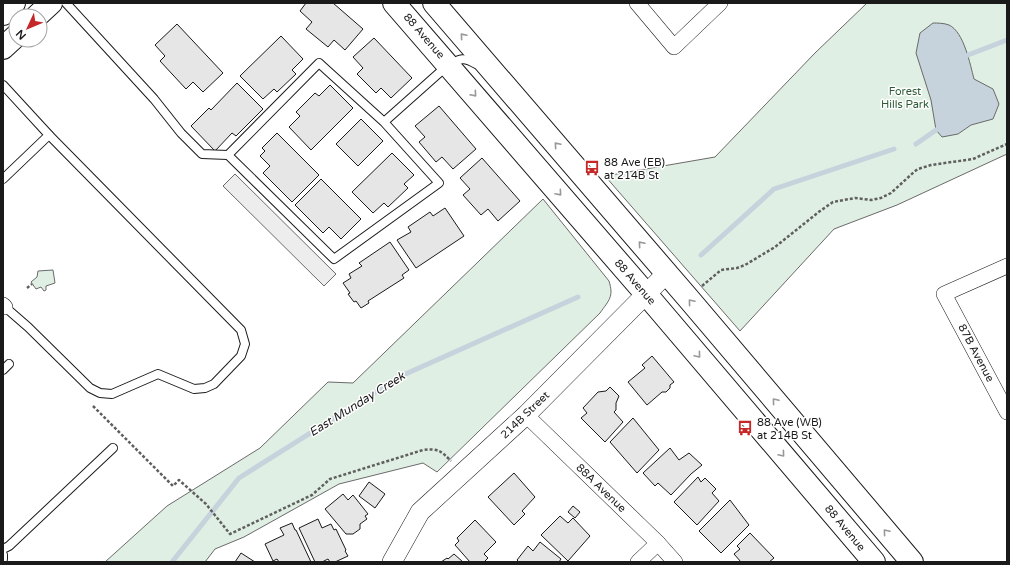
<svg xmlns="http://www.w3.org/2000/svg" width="1010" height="565" viewBox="0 0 1010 565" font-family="'Varela Round',sans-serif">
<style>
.green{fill:#e0efe3;stroke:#6a6a6a}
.parking{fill:#ededed;stroke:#6a6a6a}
.water{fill:#c6d2dc;stroke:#6a6a6a}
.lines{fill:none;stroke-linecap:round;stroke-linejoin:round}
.stream{stroke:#c6d2dc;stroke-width:5}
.building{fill:#e6e6e6;stroke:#1a1a1a}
.service-casing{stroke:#1a1a1a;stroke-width:10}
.minor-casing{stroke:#1a1a1a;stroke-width:16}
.tertiary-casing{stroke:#1a1a1a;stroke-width:20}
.secondary-casing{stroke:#1a1a1a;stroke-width:24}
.path{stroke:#5f5f5f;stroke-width:2.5;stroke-dasharray:3 2;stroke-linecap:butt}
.service{stroke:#fff;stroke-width:8}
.minor{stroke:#fff;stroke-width:15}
.tertiary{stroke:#fff;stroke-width:19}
.secondary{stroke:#fff;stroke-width:22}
.oneway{stroke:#989898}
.labels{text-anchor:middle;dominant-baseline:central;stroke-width:3;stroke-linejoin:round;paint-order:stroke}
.street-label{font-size:11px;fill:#1a1a1a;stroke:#fff}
.park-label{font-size:11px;fill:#2b5a34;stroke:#fff}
.poi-label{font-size:11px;fill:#1a1a1a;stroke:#fff;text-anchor:start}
.water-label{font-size:12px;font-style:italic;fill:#1a1a1a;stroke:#fff}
</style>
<rect width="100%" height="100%" fill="#fff"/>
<!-- green -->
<g class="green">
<polygon points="867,3 1007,3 1007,154 897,205 834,229 740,331 605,176 715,157 815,53"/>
<path d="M543 199 609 281C614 297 609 300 600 313L437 472 423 463 339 484 244 537 215 549 205 562H105L167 506 260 448 328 382 353 383Z"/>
<polygon points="53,270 55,283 46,286 46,290 44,291 41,287 36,289 31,282 37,277 38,271"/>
</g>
<!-- parking -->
<polygon class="parking" points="235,174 336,274 324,286 223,186"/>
<!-- water -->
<path class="water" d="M933 23C937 23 944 23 949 25 964 32 970 64 974 79L993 89 999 104 993 119 971 125 958 134 942 137 936 130 931 100 916 53 920 33Z"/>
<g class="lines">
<!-- stream -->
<g class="stream">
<polyline points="968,55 1007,40"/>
<polyline points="916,144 936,130"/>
<polyline points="701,255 774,189 894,149"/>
<polyline points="172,562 239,478 401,376 578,297"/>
</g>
</g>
<!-- building -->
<g class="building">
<polygon points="306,3 333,3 363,29 345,50 334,40 328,47 306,29 312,22 300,11"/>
<polygon points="177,24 223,73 203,92 193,82 186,89 160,61 165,56 155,45"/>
<polygon points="281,36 303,59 292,70 296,74 277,92 274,89 263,99 240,76"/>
<polygon points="374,38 412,78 391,98 381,88 376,93 357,74 363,68 353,57"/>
<polygon points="237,83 263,109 236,136 232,133 215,151 191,126 209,108 211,110"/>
<polygon points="330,85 353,108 311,150 289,127 300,116 296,112 315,93 319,96"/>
<polygon points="439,106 476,149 453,169 442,157 436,162 419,142 425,137 415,126"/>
<polygon points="361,119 383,141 358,166 336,144"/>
<polygon points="277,133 319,175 292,202 263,173 270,166 260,156 265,151 262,148"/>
<polygon points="392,153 414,175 404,184 408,188 388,207 384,203 373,213 352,192"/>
<polygon points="482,158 520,201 498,221 488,209 481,215 463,195 470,189 460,178"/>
<polygon points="321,179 361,219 341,239 329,227 323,233 295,205"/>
<polygon points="445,208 464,236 416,268 397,240 411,232 408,227 430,212 433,216"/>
<polygon points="390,242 409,270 402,275 404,278 368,301 369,303 361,308 356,301 354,302 348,294 350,293 343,283 351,278 349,274 362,266 359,263"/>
<polygon points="652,356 674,382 670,385 670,388 666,392 662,392 647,405 628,382 645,368 642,365"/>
<polygon points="610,387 619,396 616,403 616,410 614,412 623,422 605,442 581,418 587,413 583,408 598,392 606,391"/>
<polygon points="633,418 659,450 637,473 610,442"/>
<polygon points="670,448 679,460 689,453 702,465 691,474 671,495 658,483 655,486 643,473"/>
<polygon points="514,473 535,497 522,511 525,514 514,525 488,497"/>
<polygon points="698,477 701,482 705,478 716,489 712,493 719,501 697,525 674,502"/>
<polygon points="369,482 385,494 375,508 359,496"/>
<polygon points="343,494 348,500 353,495 368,514 365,516 367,519 360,524 360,529 353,534 346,534 325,509"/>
<polygon points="730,500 749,525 721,553 699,531"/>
<polygon points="573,506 580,512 575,518 568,512"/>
<polygon points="560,516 568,523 573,518 590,536 568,561 541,535"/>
<polygon points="318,519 322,528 331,524 334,530 336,529 346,550 345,551 348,556 335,562 330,562 328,559 322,562 315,562 299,528"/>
<polygon points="475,520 496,542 484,554 488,558 484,562 470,562 455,545 459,541 457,538"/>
<polygon points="292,523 295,530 296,530 311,562 279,562 277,559 273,561 265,544 284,535 280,528"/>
<polygon points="750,533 774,558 769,562 741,562 734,554 740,549 737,546"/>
<polygon points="540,542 561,559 559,562 519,562 517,560 528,546 533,551"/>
<polygon points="241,553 255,562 235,562"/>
<polygon points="454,554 463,562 441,562 447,558 448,559"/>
</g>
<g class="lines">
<defs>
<g id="service">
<polyline points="66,3 154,99 181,133 202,154 228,155"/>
<polyline points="3,85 49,135 241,330 245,344 241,356 214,384 205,388 194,389 158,374 112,394 100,393 90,388 28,327 5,307"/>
<path d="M384 122 319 63 228 155 334 259 439 183 384 122 448 65C461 58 464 57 476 64"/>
<polyline points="3,179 49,135"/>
<polyline points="3,370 9,364"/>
<polyline points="3,549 9,546 113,448"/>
<polyline points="3,555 3,559"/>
</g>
<g id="minor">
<polyline points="637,3 674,47 720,3"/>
<polyline points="1007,266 944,294 1007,412"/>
<polyline points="3,305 5,307"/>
<polyline points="526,415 658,543 675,562"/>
<polyline points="638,562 658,543"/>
</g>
<polyline id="tertiary" points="392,562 420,512 526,415 667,273"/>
<g id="secondary">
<polyline points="394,3 646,294 874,562"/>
<polyline points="434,3 688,298 912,562"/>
<polyline points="3,14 14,3"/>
<polyline points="37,16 51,3"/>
<polyline points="3,48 16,36"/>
</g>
</defs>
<!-- service casing -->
<use href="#service" class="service-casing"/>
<!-- minor casing -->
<use href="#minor" class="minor-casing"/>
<!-- tertiary casing -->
<use href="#tertiary" class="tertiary-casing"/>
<!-- secondary casing -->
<use href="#secondary" class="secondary-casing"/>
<!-- path -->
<g class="path">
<polyline points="702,286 721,270 737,268 745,265 775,247 820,211 833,202 855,198 871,200 881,198 891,193 914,172 918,169 931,165 973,159 1007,144"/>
<polyline points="27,288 32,284"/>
<path d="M93 406 173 486 179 480 206 504 230 534 312 495 330 479 423 450C438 448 441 451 451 461"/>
</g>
<!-- service -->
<use href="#service" class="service"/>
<!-- minor -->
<use href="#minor" class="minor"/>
<!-- tertiary -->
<use href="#tertiary" class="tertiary"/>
<!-- secondary -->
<use href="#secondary" class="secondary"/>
</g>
<!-- one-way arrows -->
<defs><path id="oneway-chevron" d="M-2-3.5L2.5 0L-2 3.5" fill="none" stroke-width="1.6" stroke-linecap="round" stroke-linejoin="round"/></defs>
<g class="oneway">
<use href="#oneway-chevron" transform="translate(463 36) rotate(-131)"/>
<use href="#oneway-chevron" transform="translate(474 94) rotate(49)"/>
<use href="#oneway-chevron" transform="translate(557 145) rotate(-131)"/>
<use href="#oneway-chevron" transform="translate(559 193) rotate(49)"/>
<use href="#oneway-chevron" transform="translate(641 244) rotate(-131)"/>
<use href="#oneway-chevron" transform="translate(691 302) rotate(-130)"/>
<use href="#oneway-chevron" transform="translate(698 355) rotate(50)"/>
<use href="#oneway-chevron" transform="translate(775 401) rotate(-130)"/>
<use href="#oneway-chevron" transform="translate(782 454) rotate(50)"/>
<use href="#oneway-chevron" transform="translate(886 532) rotate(-130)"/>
</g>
<!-- icons -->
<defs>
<symbol id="bus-bare" viewBox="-9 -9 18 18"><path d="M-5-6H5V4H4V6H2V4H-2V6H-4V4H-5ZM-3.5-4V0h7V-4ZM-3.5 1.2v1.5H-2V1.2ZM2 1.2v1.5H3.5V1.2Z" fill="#c62828" stroke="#fff" stroke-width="2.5" paint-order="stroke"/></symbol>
</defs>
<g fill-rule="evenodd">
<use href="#bus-bare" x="581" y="157" width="22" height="22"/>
<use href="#bus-bare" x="734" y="417" width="22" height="22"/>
</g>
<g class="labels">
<!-- street labels -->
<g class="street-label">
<text transform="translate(424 36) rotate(49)">88 Avenue</text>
<text transform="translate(635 282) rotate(49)">88 Avenue</text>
<text transform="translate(976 353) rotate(62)">87B Avenue</text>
<text transform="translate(525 415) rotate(-44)">214B Street</text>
<text transform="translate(601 488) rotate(44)">88A Avenue</text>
<text transform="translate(845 528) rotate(50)">88 Avenue</text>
</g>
<!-- park labels -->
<g class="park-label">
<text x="905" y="91">Forest<tspan x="905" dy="13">Hills Park</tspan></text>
</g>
<!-- poi labels -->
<g class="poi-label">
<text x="604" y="162">88 Ave (EB)<tspan x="604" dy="13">at 214B St</tspan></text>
<text x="757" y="422">88 Ave (WB)<tspan x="757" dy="13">at 214B St</tspan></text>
</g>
<!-- water labels -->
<g class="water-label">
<text transform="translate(357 404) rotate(-32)">East Munday Creek</text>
</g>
</g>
<!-- border -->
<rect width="1010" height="565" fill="none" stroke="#1a1a1a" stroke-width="8"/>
<!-- north arrow -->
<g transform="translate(28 28) rotate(226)"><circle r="19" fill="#ffffff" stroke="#a3a3a3"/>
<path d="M0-3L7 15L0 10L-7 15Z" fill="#c62828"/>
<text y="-6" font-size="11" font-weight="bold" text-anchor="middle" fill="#1a1a1a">N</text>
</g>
</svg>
